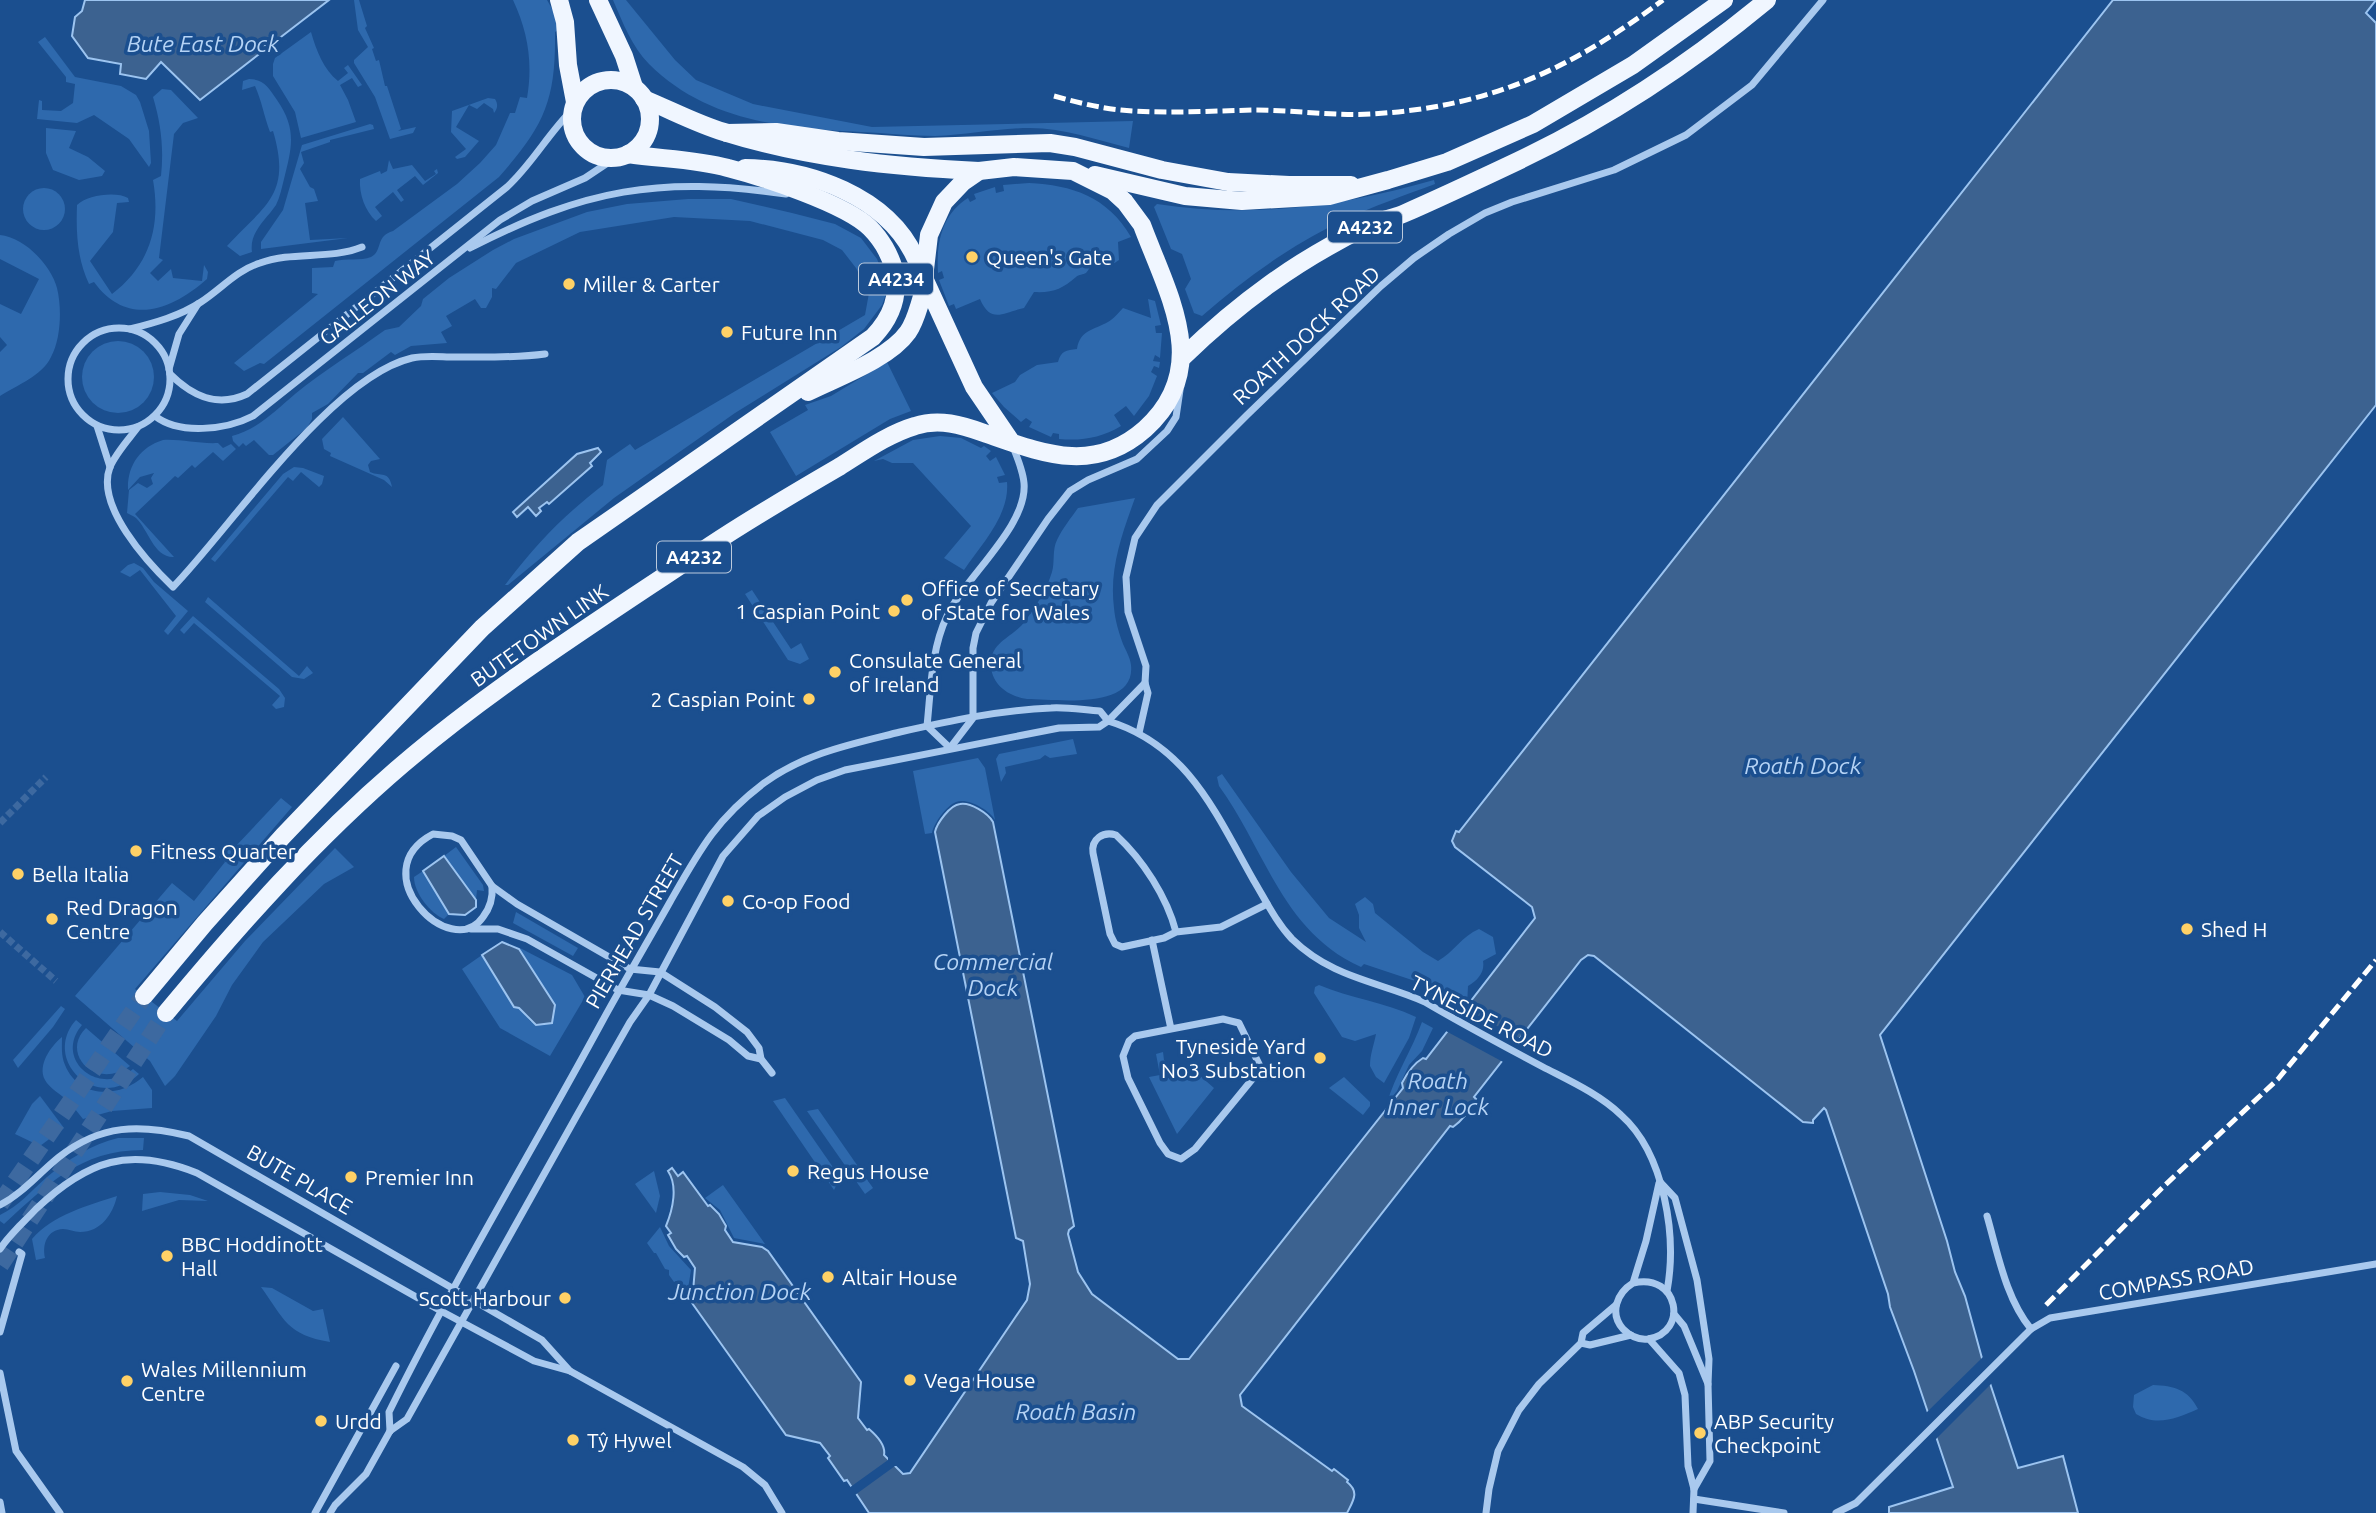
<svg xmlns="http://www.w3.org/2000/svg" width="2376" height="1513" viewBox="0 0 2376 1513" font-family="Ubuntu,sans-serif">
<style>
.green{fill:#2e69ad}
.water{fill:#3c6290;stroke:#9cc4f0;stroke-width:2}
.pier{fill:#1b4f8f}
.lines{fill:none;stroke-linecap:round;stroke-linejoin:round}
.street-tunnel{stroke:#3d69a0;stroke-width:7;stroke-dasharray:7 3.5;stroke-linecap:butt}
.primary-tunnel{stroke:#3d69a0;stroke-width:18;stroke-dasharray:18 9;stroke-linecap:butt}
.street{stroke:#a9c9ee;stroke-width:7}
.primary{stroke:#f0f6ff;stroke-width:18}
.rail{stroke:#fff;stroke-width:5;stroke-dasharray:12 5;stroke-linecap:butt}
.poi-dot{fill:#ffd166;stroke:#1b4f8f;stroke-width:2.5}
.labels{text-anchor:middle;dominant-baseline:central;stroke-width:7;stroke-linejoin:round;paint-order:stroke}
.shield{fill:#1b4f8f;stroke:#bbcadd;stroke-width:2}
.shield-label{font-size:19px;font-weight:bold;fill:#fff}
.poi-label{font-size:21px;fill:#fff;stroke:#1b4f8f;text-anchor:start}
.street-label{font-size:21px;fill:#fff;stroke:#1b4f8f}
.water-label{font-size:23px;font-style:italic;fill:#b5d3f5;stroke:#1b4f8f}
</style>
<rect width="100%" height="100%" fill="#1b4f8f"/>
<!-- green -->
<g class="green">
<polygon points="354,0 359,0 367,26 365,28 374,48 372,49 376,61 379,60 385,86 387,86 401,129 398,131 416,127 413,133 390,139 375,97 354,63 354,60 368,47 358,30"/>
<path d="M513 0H547L555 14 558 30 555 32C556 101 544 126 499 177L264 364 260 363 244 371 234 363 318 294 312 293V268L333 267 335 261C346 258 361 261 371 257 383 251 375 236 393 231L457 184 480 163 496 145 510 113H515L520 97 527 98C533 63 528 32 513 0Z"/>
<path d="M613 0H626L675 60 696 80 753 104 872 127 1133 121 1129 148C1097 140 1064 128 1030 128 999 128 967 135 935 136 911 136 886 133 861 132 785 129 706 121 649 64 632 47 623 23 613 0Z"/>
<path d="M311 32C316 50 324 70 338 81L348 73 344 68 348 65 362 85 358 87 352 78 340 85 348 100 356 122 301 138 295 112 273 76V64L275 58Z"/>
<polygon points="45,37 75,77 121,86 136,95 140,102 149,131 151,163 149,167 129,139 94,115 77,123 37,119 39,100 42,101 42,110 61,111 73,103 75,84 66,82 66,77 38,42"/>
<path d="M249 79C264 79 269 88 277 100 297 129 292 147 284 179 282 187 280 197 276 205 266 220 249 232 252 252L240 256 227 246C265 205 292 195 273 131L270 132C264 116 262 102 255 86L242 90 243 81Z"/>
<path d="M162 89 171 90 198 118 183 123 174 134 159 258 163 260 150 273 158 281 171 269 173 278 202 281 204 265 208 272 207 279C171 311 127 327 94 282L89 284C77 258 76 233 77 205 87 195 116 191 128 198L129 202 117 203 113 232 90 261 112 294C150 265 161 226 153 180L161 176C164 148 161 124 153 97Z"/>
<path d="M488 98 495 99C498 104 498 108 494 113L493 109 484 103 477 109 469 105 456 127 479 141 465 157 457 159 455 157 466 149 451 132 452 111Z"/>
<polygon points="370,124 373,125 374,129 330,140 330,142 301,152 304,163 300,169 310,187 314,189 318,201 305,203 310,240 348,238 261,249 261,242 283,210 302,145"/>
<polygon points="46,128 76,131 69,148 88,157 105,171 102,176 79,180 53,170 46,153"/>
<path d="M389 160 393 169 412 165 425 181 436 174 434 171 437 169 438 173 423 185 415 176 397 190 404 200 401 202 393 192 375 207 382 216 376 221C365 211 359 194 360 179L380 171 381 174 387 171Z"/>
<path d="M1434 180 1435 184C1405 195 1374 206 1344 220 1293 244 1245 278 1202 316L1194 313 1185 289 1191 279 1182 254 1171 249 1154 207 1157 204C1251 219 1343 206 1434 180Z"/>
<path d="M1029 183C1072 185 1108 197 1131 237L1118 242 1119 260 1113 264 1093 263C1090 266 1089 270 1086 273 1083 275 1079 274 1076 277 1062 289 1053 293 1034 292L1024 308C1004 312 991 325 980 299L956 309 954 304 949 306 939 280 944 278 942 271 938 273C936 243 942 214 968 198L970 202 976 199 974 194 995 187 996 193 1004 191 1003 185Z"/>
<circle cx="44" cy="209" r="21"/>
<path d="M688 199H731L792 213 835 224 861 238 877 259 883 274 886 294 882 305 864 329 841 347 735 413 614 498 508 585H505C537 543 561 518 603 485L607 460 630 444 635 450 865 315 869 293 856 268 842 250 823 240 750 221 674 217 580 232 516 263 496 289 492 288V297L486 308H481L475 299 446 316 452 326 441 332 447 343 411 346 395 355 391 352 363 373H358L328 404 312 413V419L307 428 273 455H269L254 440 246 446 243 443 239 447 233 441 232 436C258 429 275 411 295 394 323 371 356 351 385 330L399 327 421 306 423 299 449 278 493 250 514 239 587 212 627 204Z"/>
<path d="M0 235C24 237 51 265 57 288 62 308 61 339 51 357 42 376 17 385 0 396V352L7 345 0 337V304L21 314 39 279 0 259Z"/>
<path d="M1148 299 1155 301 1161 325 1155 326 1156 333H1162L1160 358 1155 355 1153 361 1160 362 1159 368 1154 366 1151 372 1157 376 1149 396 1134 416 1126 406 1114 415 1121 426C1101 438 1082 441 1059 439V434L1053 433 1051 437 1029 427 1032 422 1026 418 1021 422 1004 407 992 393 1015 382 1020 375 1037 365 1058 362C1061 351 1066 350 1077 349 1080 328 1097 330 1111 320 1115 317 1119 312 1123 308L1151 318Z"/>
<circle cx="118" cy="377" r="36"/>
<polygon points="887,362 911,411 890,419 796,476 770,432 808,410 805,405 831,396"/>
<path d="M343 417 380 459 371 461 368 465 370 472C381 477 389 470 392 487L384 480 330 456 331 453 324 449 322 439Z"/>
<path d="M940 436 961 438 981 448 984 446 991 451 986 456 990 461 996 457 1005 475 997 477 999 483 1007 482C1010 515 981 545 964 570L944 558 971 526 913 463H892L883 459 874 461 913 440Z"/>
<path d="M163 440C181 439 199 444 218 443L223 448 231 444 236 449 223 461 213 452 195 468 192 465 178 478 175 476 135 514 174 557C154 558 148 529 136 518 134 516 130 515 127 513L129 490 138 483 147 488 153 484 151 478 154 473 140 477 128 490C127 466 140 447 163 440Z"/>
<polygon points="294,467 303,468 324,476 322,484 319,487 301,472 293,481 288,477 215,562 211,559 283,474"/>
<path d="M1135 498C1122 534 1109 569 1114 608 1115 620 1119 633 1123 644 1126 651 1130 657 1131 665 1136 711 1055 699 1027 699 1007 696 989 683 991 660 993 641 1016 635 1026 620 1036 606 1047 589 1052 572 1055 562 1052 550 1057 540 1062 529 1071 518 1078 508Z"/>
<polygon points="134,563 143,568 154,582 188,611 168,635 164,631 176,616 140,570 130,577 120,572 128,565"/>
<polygon points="752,590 791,649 801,643 809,659 800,664 788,660 745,594"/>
<polygon points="208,597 299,676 307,666 313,673 304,679 292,677 205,602"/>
<polygon points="193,616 279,689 285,698 284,707 276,709 272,705 280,696 194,623 184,634 180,630"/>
<polygon points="1073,739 1077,754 1050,758 1045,755 1040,759 1005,767 1006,773 1001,782 996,759 999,754"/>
<path d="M978 758 985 768 995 820C990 810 967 797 956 802 946 806 934 823 932 833L925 834 913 771Z"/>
<path d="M1222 774 1291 872 1329 918 1366 942 1359 928V915L1355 904 1365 897 1373 904 1375 913 1423 952 1438 961C1454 952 1462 936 1479 929L1493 937 1496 954 1483 961C1485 972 1478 980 1468 986L1467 1006 1461 1010 1448 1005 1431 995 1424 984 1364 964 1361 967C1282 931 1266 851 1219 786L1217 777Z"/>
<polygon points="281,798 292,807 135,989 177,1021 245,941 335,848 354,867 324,884 263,942 232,985 216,1016 175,1076 165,1086 150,1061 75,996 172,883 194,901 225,862 219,857 231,844 235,847"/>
<polygon points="456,847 483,885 484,891 477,890 476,900 444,856"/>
<path d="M423 871 449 914 444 919C430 913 414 893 414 877Z"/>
<polygon points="516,912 578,948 573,956 513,923"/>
<polygon points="520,948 572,975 585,997 550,1056 500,1028 462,969 482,955 514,1007 519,1008 531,1022"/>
<path d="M1319 985C1350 998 1384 1002 1416 1017L1409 1038 1384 1083 1376 1077 1370 1066C1370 1054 1374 1045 1376 1034L1355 1041 1342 1037 1314 993 1315 987Z"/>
<polygon points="61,1006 65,1009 53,1027 18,1068 13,1060"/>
<path d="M76 1020 82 1025C53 1059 99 1098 133 1069L139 1074C96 1114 41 1059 76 1020Z"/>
<path d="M1422 1022 1433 1028 1422 1051 1409 1065 1397 1091 1387 1103C1395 1075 1412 1050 1422 1022Z"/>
<path d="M86 1028 130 1066C95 1091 60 1053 86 1028Z"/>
<path d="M62 1037C62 1046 61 1056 65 1065 79 1099 119 1098 143 1077L152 1090V1108L112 1111 83 1119C78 1113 74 1107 69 1102 62 1095 49 1088 45 1080 37 1065 51 1046 62 1037Z"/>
<polygon points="1163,1052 1164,1060 1171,1066 1168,1072 1179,1074 1191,1068 1214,1088 1177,1134 1149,1077 1160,1075 1156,1054"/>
<polygon points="1344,1077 1370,1102 1370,1106 1363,1115 1329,1088"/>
<polygon points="40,1096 64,1128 40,1146 15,1134 32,1104"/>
<polygon points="785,1098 837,1173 837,1184 834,1190 773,1101"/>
<polygon points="818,1109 873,1188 865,1194 807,1111"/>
<path d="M118 1138H144L143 1150C80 1150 47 1185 4 1224L0 1221V1215C19 1206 31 1191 47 1177 67 1160 92 1144 118 1138Z"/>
<polygon points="654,1171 660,1196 656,1213 635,1184"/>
<polygon points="723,1185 765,1244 734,1238 720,1210 705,1198"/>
<polygon points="160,1192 190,1195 208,1201 179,1200 142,1211 143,1194"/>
<path d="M117 1196C113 1214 101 1232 80 1232 74 1232 69 1229 63 1229 47 1230 42 1244 45 1258L36 1260 32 1239C52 1215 89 1205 117 1196Z"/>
<polygon points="660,1227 669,1246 691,1270 687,1295 684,1296 676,1281 674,1282 669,1275 669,1270 665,1269 656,1253 654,1253 647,1243"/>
<path d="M261 1287 272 1288 313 1311 323 1309 330 1342C287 1335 284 1319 261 1287Z"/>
<path d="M2153 1385C2174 1386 2188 1389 2198 1409 2177 1418 2157 1427 2136 1414L2133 1407 2134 1395Z"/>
</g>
<!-- water -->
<g class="water">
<polygon points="85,0 329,0 277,40 272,35 263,42 267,48 200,100 161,62 146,79 120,74 121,64 88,58 72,36 75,17 82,11"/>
<path d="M2113 0H2376L2366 13 2376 23V405L1880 1035 1947 1241 1955 1272 1965 1296 1983 1362 2018 1468 2063 1456 2078 1513H1889V1507L1953 1487 1914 1371 1890 1307 1888 1294 1826 1110 1824 1108 1813 1120V1123L1803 1122 1594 956 1588 955 1581 960 1474 1097 1476 1099C1470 1110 1463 1120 1453 1127L1450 1126 1240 1395 1242 1406 1332 1471 1334 1469 1348 1480 1347 1482C1360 1492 1353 1501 1347 1513H869L847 1480 844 1481 828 1458 830 1456 820 1443 786 1435 692 1303 695 1268 687 1256 684 1257 676 1249 668 1235 671 1233 666 1226C673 1209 678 1186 668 1171L672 1168 678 1176 683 1172 708 1206 710 1205 719 1214 726 1226 725 1230 733 1242 762 1247 768 1251 861 1382 858 1418 867 1430 869 1429C876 1435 886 1445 884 1455L903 1474 910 1473 1027 1300 1030 1284 1023 1241 1016 1238 935 832C937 823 950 805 960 804 970 802 988 813 993 822L1074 1226 1069 1230 1068 1234 1078 1272 1092 1294 1178 1359H1189L1403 1088 1402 1083C1407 1073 1413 1064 1423 1058L1426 1059 1535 918 1532 907 1455 847 1452 841 1456 831 1459 832Z"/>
<polygon points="598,448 601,452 590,463 592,466 549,504 547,502 539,508 541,511 536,516 528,507 517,517 513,512 577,454"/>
<polygon points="444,856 476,900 476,907 465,915 449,914 423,871"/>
<polygon points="502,942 519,949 555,1005 552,1023 536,1025 519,1008 514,1007 482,955"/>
</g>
<!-- pier -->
<g class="pier">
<polygon points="1462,1007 1523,1040 1505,1063 1444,1030"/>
<polygon points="1985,1355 1994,1381 1934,1441 1925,1414"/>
<polygon points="888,1456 898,1466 895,1466 855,1495 856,1500 846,1485 849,1488 888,1460"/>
</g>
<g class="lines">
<!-- street-tunnel -->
<g class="street-tunnel">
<polyline points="0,823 46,777"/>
<polyline points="0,932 56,981"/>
</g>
<!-- primary-tunnel -->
<g class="primary-tunnel">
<polyline points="0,1204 144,996"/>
<polyline points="0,1265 166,1013"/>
</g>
<!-- street -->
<g class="street">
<path d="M470 248C585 189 659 176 786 194"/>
<circle cx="119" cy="379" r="51"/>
<path d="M130 329C154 323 180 316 201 302 221 289 237 270 260 263 293 251 330 260 362 247"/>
<polyline points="169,369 179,334 198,304"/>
<path d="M170 374C192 396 217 408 247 394L507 187C532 164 548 134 572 110"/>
<path d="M155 416C179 435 226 430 253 416L500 220 532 201 585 178 615 158"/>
<polyline points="97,426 110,467"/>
<path d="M138 427C129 439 116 453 110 467 95 506 148 563 173 587 232 526 331 377 412 358 426 355 441 357 455 357 485 357 515 358 545 354"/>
<path d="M1108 721C1188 745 1216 814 1254 881 1266 901 1276 922 1292 939 1332 978 1377 981 1425 1002 1464 1025 1504 1046 1543 1067 1570 1081 1599 1094 1621 1115 1665 1154 1677 1237 1667 1291"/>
<polyline points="1139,733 1148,693 1145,683 1146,666 1128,612 1126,577 1135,538 1157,505 1247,415 1381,286 1414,258 1449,234 1485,213 1512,202 1614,170 1686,135 1752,85 1823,0"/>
<polyline points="950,748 973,718 973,648 976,633 991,603 1048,519 1070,491 1088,480 1137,459 1167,431 1176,417 1180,390"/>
<path d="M950 748 927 726C931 688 931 650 947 616 965 577 1028 526 1024 483 1023 471 1018 459 1013 447"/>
<path d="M433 834 452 836 461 840 492 886C493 897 490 908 483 917 451 963 361 872 433 834Z"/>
<polyline points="492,886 517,904 630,969 660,972 715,1007 747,1032 759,1048 761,1059 772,1073"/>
<polyline points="471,929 498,929 527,939 618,990 649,995 673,1006 729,1040 748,1056 761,1059"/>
<path d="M1176 932C1167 897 1143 860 1116 835 1103 831 1091 839 1093 853L1110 934 1115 944 1122 947 1164 938 1176 932 1221 927 1267 904"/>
<polyline points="1152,940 1171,1029 1223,1019 1239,1023 1260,1066 1259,1071 1195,1149 1181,1159 1168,1154 1160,1143 1128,1078 1123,1056 1129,1041 1135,1036 1171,1029"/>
<polyline points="1660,1182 1675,1198 1697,1280 1709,1359 1708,1384"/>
<path d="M0 1205C23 1193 39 1173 59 1157 101 1124 140 1124 189 1136L542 1340 570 1371"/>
<path d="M1987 1216C1998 1254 2006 1299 2031 1329"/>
<path d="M0 1249C10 1234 24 1222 36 1209 88 1160 129 1146 197 1173L441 1311 534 1361 570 1371 743 1467 765 1485 782 1513"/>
<path d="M1633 1283C1679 1272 1689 1333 1648 1339 1639 1340 1630 1336 1623 1329 1609 1313 1617 1293 1633 1283L1646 1241 1659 1183"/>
<polyline points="1674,1314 1684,1326 1708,1384 1710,1461 1694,1489"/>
<polyline points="0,1332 22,1254 19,1252"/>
<polyline points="1649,1339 1679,1373 1685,1395 1688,1466 1694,1489 1693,1513"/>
<polyline points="1581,1343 1590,1345 1631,1335"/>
<polyline points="0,1373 16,1451 60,1513"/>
<path d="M390 1431 389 1412C455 1278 532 1151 603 1020 625 980 648 941 670 902 699 851 716 819 764 783 805 753 852 744 900 732 949 721 1000 710 1051 708 1067 707 1084 710 1100 711L1108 721"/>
<polyline points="1694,1499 1784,1513"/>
<polyline points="0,1502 2,1513"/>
<polyline points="315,1513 396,1366"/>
<polyline points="330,1513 335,1505 366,1474 390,1431 407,1419 576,1117 630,1022 649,995 723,856 758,816 785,797 817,780 845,770 1059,728 1099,727 1108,721 1145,683"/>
<polyline points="1486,1513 1489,1489 1498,1451 1519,1410 1539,1384 1581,1343 1583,1333 1616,1305"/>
<polyline points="1836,1513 1856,1503 2031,1329 2050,1318 2376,1264"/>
</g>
<!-- primary -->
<g class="primary">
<polyline points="559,0 565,22 568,65 575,102"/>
<polyline points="598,0 624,56 634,87"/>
<circle cx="611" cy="119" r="39"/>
<path d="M644 99C671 110 697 124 724 132 807 158 893 167 979 171"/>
<polyline points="727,133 776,132 838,141 924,147 1050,143 1075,147 1162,170 1228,182 1289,185 1351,185"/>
<path d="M745 168C809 169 887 196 915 257 918 263 923 270 924 277 926 289 915 322 908 332 889 359 838 377 808 392"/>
<polyline points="1095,175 1185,196 1242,201 1329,196 1388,180 1447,162 1533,124 1633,65 1724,0"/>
<path d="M1183 357C1239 303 1297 260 1368 226 1379 220 1391 219 1403 214 1442 197 1480 179 1518 161 1608 118 1691 63 1767 0"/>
<path d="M144 996 205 923 283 836 482 628 578 542 873 337C892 317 900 296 894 269 890 255 881 239 870 228 846 204 763 177 728 168 696 159 661 159 628 154"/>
<path d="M166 1013C240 924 315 839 403 764 498 683 607 615 711 545 753 517 796 492 839 467 863 452 888 434 915 426 939 418 962 425 984 433 1042 453 1093 475 1145 429 1213 368 1168 295 1142 225L1125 202 1113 191 1073 171 1014 167 979 171 963 182 944 202 929 235 924 278 974 387 1012 443"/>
</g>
<!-- rail -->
<g class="rail">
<path d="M1054 96C1076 102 1099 108 1121 110 1165 114 1210 111 1254 110 1293 110 1332 116 1371 114 1490 107 1569 70 1663 0"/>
<polyline points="2046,1305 2162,1188 2278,1079 2376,960"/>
</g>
</g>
<!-- markers -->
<g class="poi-dot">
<circle cx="972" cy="257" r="7"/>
<circle cx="569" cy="284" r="7"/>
<circle cx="727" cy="332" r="7"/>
<circle cx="907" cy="600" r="7"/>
<circle cx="894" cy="611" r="7"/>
<circle cx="835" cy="672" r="7"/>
<circle cx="809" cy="699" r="7"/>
<circle cx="136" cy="851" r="7"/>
<circle cx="18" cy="874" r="7"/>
<circle cx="728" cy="901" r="7"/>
<circle cx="52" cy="919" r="7"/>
<circle cx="2187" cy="929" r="7"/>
<circle cx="1320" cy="1058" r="7"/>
<circle cx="793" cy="1171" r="7"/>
<circle cx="351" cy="1177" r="7"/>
<circle cx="167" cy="1256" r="7"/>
<circle cx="828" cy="1277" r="7"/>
<circle cx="565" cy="1298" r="7"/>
<circle cx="910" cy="1380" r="7"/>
<circle cx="127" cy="1381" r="7"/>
<circle cx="321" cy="1421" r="7"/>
<circle cx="1700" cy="1433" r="7"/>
<circle cx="573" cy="1440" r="7"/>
</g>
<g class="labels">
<!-- shield labels -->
<g class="shield">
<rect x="1328" y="211.5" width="74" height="31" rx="5"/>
<rect x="859" y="263.5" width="74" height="31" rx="5"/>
<rect x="657" y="541.5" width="74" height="31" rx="5"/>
</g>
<g class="shield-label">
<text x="1365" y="227">A4232</text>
<text x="896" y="279">A4234</text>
<text x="694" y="557">A4232</text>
</g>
<!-- poi labels -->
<g class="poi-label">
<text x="986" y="257">Queen's Gate</text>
<text x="583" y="284">Miller &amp; Carter</text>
<text x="741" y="332">Future Inn</text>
<text x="921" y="588">Office of Secretary<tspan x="921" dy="24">of State for Wales</tspan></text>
<text x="880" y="611" text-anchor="end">1 Caspian Point</text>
<text x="849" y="660">Consulate General<tspan x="849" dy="24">of Ireland</tspan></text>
<text x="795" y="699" text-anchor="end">2 Caspian Point</text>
<text x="150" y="851">Fitness Quarter</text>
<text x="32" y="874">Bella Italia</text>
<text x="742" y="901">Co-op Food</text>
<text x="66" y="907">Red Dragon<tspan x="66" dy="24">Centre</tspan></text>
<text x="2201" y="929">Shed H</text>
<text x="1306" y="1046" text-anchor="end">Tyneside Yard<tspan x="1306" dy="24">No3 Substation</tspan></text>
<text x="807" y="1171">Regus House</text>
<text x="365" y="1177">Premier Inn</text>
<text x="181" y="1244">BBC Hoddinott<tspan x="181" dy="24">Hall</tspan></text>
<text x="842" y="1277">Altair House</text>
<text x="551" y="1298" text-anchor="end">Scott Harbour</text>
<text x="141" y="1369">Wales Millennium<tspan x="141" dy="24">Centre</tspan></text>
<text x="924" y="1380">Vega House</text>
<text x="335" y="1421">Urdd</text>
<text x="1714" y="1421">ABP Security<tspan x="1714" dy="24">Checkpoint</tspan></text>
<text x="587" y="1440">Tŷ Hywel</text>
</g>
<!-- street labels -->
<g class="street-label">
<text transform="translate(377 297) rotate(-38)">GALLEON WAY</text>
<text transform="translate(1306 335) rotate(-43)">ROATH DOCK ROAD</text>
<text transform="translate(539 635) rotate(-35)">BUTETOWN LINK</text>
<text transform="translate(634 931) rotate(-60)">PIERHEAD STREET</text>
<text transform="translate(1482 1016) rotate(27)">TYNESIDE ROAD</text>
<text transform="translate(300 1179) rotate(30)">BUTE PLACE</text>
<text transform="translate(2176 1279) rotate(-10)">COMPASS ROAD</text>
</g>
<!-- water labels -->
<g class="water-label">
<text x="203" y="43">Bute East Dock</text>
<text x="1803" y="765">Roath Dock</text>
<text x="993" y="961">Commercial<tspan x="993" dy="26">Dock</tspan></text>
<text x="1438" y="1080">Roath<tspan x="1438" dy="26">Inner Lock</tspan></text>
<text x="740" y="1291">Junction Dock</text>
<text x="1076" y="1411">Roath Basin</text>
</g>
</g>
</svg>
